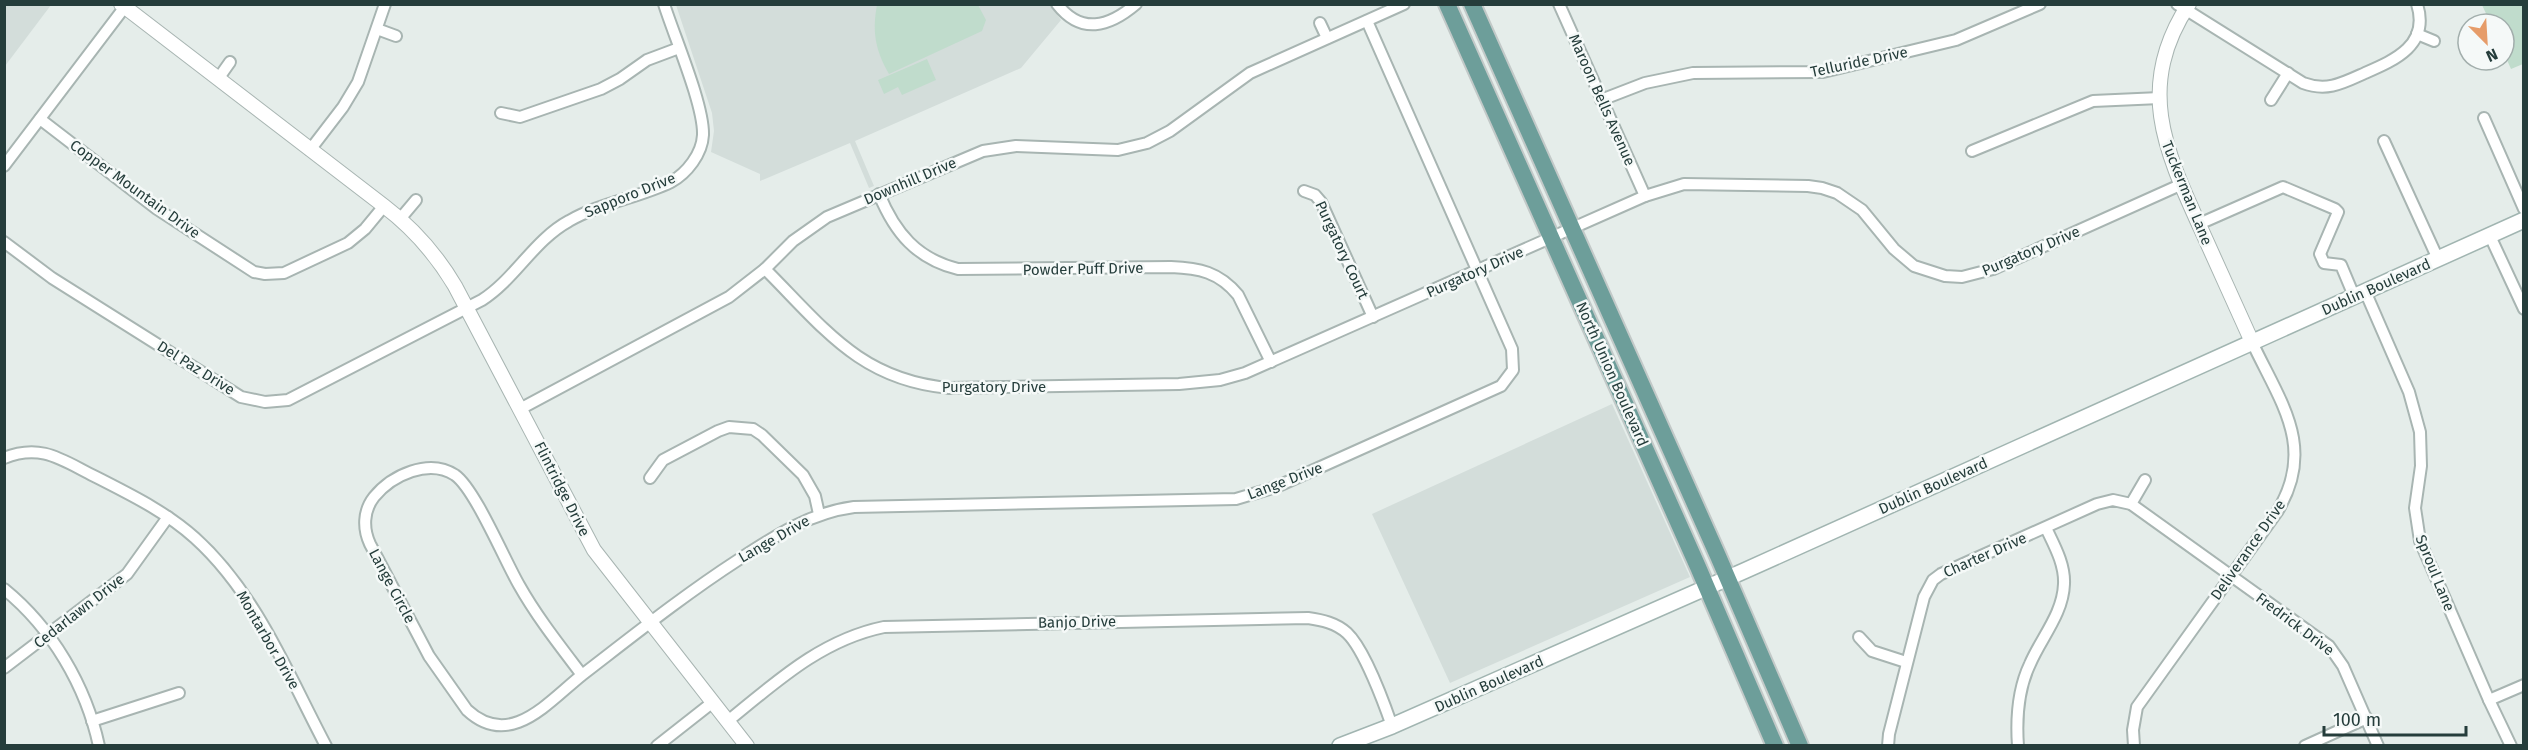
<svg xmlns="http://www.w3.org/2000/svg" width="2528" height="750" viewBox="0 0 2528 750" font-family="'Fira Sans',sans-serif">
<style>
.built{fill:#d3ddda}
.green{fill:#c0dccc}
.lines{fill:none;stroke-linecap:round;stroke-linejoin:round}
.minor-casing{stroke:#a8b5b2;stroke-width:14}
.tertiary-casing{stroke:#a8b5b2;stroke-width:16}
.secondary-casing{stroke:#a1b5b1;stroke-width:18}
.primary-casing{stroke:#c2c9c8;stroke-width:20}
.minor{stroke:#fff;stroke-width:10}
.tertiary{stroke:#fff;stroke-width:14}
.secondary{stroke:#fff;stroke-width:15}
.primary{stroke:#6d9e9a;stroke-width:16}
.labels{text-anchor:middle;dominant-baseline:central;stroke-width:5;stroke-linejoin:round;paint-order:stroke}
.street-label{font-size:15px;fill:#253d3b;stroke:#f5f9f8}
</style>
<rect width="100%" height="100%" fill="#e5edea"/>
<!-- built -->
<g class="built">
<polygon points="5,4 51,5 5,66 4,5"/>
<polygon points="1049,4 1061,20 1021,68 855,141 874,186 869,188 850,143 760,181 760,174 711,152 714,131 712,113 676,5"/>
<polygon points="1612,404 1690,577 1450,683 1372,514"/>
</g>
<!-- green -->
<g class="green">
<path d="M877 5H978L986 20 982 31 889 74C875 50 872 31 877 5Z"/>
<polygon points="2482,5 2523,5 2523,64 2511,69 2504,53 2504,24 2491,24"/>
<polygon points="927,59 936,80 902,95 898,87 884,94 878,80"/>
</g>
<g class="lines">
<defs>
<g id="minor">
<path d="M1057 4C1081 35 1109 27 1136 4"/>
<polyline points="1559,4 1645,196"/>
<path d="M2177 4 2303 83C2327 92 2343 83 2365 73 2395 60 2430 45 2417 4"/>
<polyline points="1320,23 1327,38"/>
<polyline points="377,29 396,36"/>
<polyline points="2417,34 2434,41"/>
<polyline points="218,79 230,62"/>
<polyline points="1601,100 1645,83 1693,73 1823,72 1956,40 2040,4"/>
<polyline points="2271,100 2288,73"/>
<polyline points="501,113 520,117 601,89 620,79 647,60 679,48"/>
<polyline points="2484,118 2524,209"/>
<polyline points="40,119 157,209 254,272 265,274 284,273 348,243 365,229 384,206"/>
<polyline points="2384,141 2438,259"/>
<polyline points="310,150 343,107 358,82 385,4"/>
<polyline points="1972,151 2093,101 2160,98"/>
<polyline points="4,166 127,4"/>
<polyline points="1304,191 1315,195 1321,202 1373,317"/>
<path d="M879 194C895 233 917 259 958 269L1171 267C1199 268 1219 272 1238 295L1271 362"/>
<polyline points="400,219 416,200"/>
<polyline points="2199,224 2283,187 2335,209 2338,212 2320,254 2324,263 2341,265 2354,296"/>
<polyline points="2490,236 2524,309"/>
<path d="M4 242 52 278 241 397 265 402 288 400 482 300C515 279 534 240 569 221 600 203 638 198 671 182 687 173 702 154 703 135 704 105 674 36 664 4"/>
<path d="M765 269C824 328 860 380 949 388L1179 384 1220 380 1245 373 1645 196 1684 184 1808 186 1822 188 1837 193 1862 210 1894 249 1914 266 1945 276 1962 277 1993 269 2180 185"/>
<polyline points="2365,291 2409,392 2420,432 2421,466 2415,508 2420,541 2489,700 2511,746"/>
<polyline points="520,409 729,297 765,269 793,241 827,217 983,151 1016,146 1118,150 1147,143 1170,131 1250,73 1404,4"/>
<path d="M4 458C41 443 62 460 94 476 129 494 165 511 195 538 256 593 288 674 326 746"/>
<polyline points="650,478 663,460 718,431 729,427 753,429 762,435 803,475 815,496 819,514"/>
<polyline points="2131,504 2145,480"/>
<path d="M4 589C52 628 86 686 99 746"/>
<polyline points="1859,637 1872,651 1906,662"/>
<polyline points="4,668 127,574 168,517"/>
<path d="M582 675C548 702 510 750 467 710L429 656 370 544C363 529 363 511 374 497 392 475 429 458 455 475 475 489 505 561 519 585 537 617 560 646 582 675 634 635 684 595 738 560 775 536 809 513 854 507L1236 499 1276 487 1501 386 1513 370 1512 349 1367 21"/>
<polyline points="2489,700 2524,685"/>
<polyline points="92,721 179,693"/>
<path d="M728 721C776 682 821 640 884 627L1308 618C1322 620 1336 623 1347 633 1364 649 1384 703 1392 726"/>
<polyline points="657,746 713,702"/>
<polyline points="1888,746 1889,734 1924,597 1933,580 1941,574 2097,504 2113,500 2131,504 2329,646 2343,666 2378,746"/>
<path d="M2018 746C2016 718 2018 689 2030 664 2041 638 2063 614 2064 584 2065 564 2054 545 2046 528"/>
<path d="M2134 746 2133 730 2137 707 2277 512C2317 447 2280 402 2252 342"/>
<polyline points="2305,746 2367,718"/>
</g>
<g id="tertiary">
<path d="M121 4 384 206C413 228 436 254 455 286L594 550 747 746"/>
<path d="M2189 4C2135 86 2165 150 2201 229 2218 267 2235 304 2252 342"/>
</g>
<polyline id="secondary" points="1340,746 1392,726 1744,571 2524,220"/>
<g id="primary">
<polyline points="1447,4 1698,567 1775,746"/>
<polyline points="1472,4 1718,556 1800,746"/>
</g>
</defs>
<!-- minor casing -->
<use href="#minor" class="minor-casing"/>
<!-- tertiary casing -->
<use href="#tertiary" class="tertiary-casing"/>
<!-- secondary casing -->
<use href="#secondary" class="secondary-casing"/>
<!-- primary casing -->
<use href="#primary" class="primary-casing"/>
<!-- minor -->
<use href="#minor" class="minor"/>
<!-- tertiary -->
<use href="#tertiary" class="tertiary"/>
<!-- secondary -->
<use href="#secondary" class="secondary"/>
<!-- primary -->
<use href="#primary" class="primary"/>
</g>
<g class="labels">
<!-- street labels -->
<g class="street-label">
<text transform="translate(1859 62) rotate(-12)">Telluride Drive</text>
<text transform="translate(1602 100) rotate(66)">Maroon Bells Avenue</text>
<text transform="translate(910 181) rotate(-23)">Downhill Drive</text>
<text transform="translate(135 189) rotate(36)">Copper Mountain Drive</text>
<text transform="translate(2187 193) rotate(68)">Tuckerman Lane</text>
<text transform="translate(630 195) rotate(-22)">Sapporo Drive</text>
<text transform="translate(1342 250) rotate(65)">Purgatory Court</text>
<text transform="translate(2031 251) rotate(-23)">Purgatory Drive</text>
<text transform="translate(1083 269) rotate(-1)">Powder Puff Drive</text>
<text transform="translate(1475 272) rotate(-24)">Purgatory Drive</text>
<text transform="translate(2376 287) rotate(-24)">Dublin Boulevard</text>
<text transform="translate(196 368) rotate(32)">Del Paz Drive</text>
<text transform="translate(1612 374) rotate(66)">North Union Boulevard</text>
<text x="994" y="387">Purgatory Drive</text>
<text transform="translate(1285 481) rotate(-21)">Lange Drive</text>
<text transform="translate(1933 486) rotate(-24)">Dublin Boulevard</text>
<text transform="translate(562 489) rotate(63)">Flintridge Drive</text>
<text transform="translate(774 539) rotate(-30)">Lange Drive</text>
<text transform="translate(2248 550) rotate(-55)">Deliverance Drive</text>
<text transform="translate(1985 555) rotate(-24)">Charter Drive</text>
<text transform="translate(2435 573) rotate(68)">Sproul Lane</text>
<text transform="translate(392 586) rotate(62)">Lange Circle</text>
<text transform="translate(79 611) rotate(-38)">Cedarlawn Drive</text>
<text transform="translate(1077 622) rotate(-1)">Banjo Drive</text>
<text transform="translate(2295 624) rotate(37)">Fredrick Drive</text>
<text transform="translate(268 640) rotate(60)">Montarbor Drive</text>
<text transform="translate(1489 684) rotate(-24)">Dublin Boulevard</text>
</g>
</g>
<!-- border -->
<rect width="2528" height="750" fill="none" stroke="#253d3b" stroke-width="12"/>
<!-- north arrow -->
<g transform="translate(2486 42) rotate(156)"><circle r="28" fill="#f5f9f8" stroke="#a2aeac" stroke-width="1.5"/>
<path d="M0-4.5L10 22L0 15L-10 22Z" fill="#e69c69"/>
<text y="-9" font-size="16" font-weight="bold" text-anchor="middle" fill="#253d3b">N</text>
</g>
<!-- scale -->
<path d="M2324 726v9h142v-9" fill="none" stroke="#253d3b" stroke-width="3"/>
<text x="2333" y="726" font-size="18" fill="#253d3b" stroke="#f5f9f8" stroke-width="4.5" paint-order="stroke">100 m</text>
</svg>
